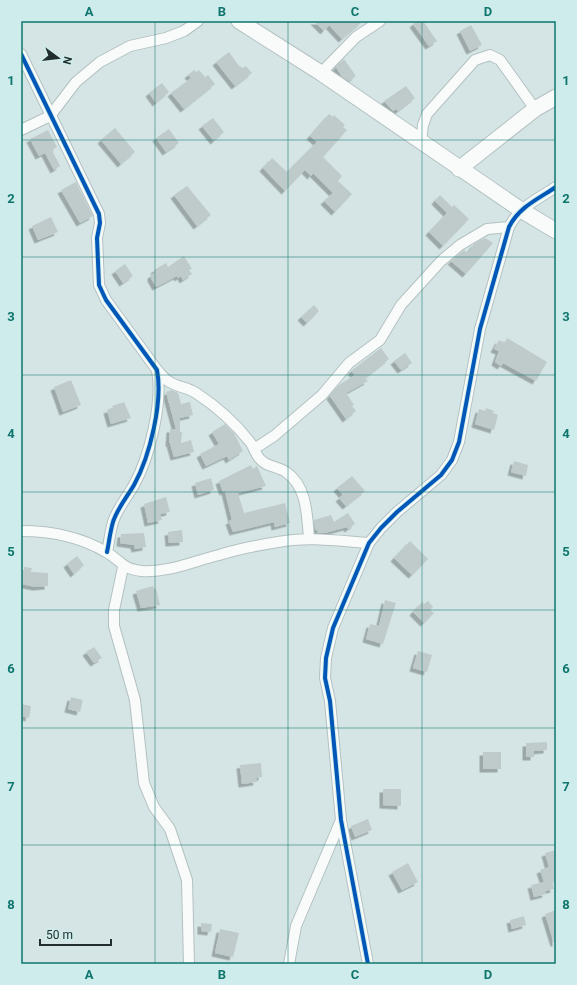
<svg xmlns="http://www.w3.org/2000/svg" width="577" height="985" viewBox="0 0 577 985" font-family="Roboto,sans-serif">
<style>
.building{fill:#becbca;filter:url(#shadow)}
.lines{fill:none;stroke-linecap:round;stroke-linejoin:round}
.street-casing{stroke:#b3c1c0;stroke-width:12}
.secondary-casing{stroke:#b3c1c0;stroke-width:17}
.street{stroke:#f9fbfb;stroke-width:10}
.secondary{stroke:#f9fbfb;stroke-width:15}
.cycleway-casing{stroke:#ceeceb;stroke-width:6}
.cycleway{stroke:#0057b8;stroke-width:4}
.grid{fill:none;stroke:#0f766e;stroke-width:1;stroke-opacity:0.55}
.neatline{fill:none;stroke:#0f766e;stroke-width:1.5}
.grid-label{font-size:13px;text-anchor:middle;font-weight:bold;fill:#0f766e}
</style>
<defs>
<filter id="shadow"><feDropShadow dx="-3.5" dy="3.5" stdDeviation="0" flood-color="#0004"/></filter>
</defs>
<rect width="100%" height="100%" fill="#d5e5e5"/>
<!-- building -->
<g class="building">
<polygon points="314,21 363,21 342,39 329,25 324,31"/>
<polygon points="417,21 423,21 437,41 429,46 413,24"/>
<polygon points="471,25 482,45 470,51 460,31"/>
<polygon points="229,52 239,66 243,68 246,66 252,73 235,86 216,62"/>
<polygon points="344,59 356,76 349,81 342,77 336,67"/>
<polygon points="194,70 196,72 199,70 205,77 208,75 215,84 184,109 171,93 191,78 188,75"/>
<polygon points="162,83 169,92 156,103 149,93"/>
<polygon points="406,86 415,98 398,111 396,109 393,111 384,101"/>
<polygon points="329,114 333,117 334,115 345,125 343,127 347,130 323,157 342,176 338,181 352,194 335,212 324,201 333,193 313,173 311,176 305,170 285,191 263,168 272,158 287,172 317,142 310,136"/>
<polygon points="213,118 224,132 214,141 202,126"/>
<polygon points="115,128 135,152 121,164 101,140"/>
<polygon points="169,129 179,143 166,152 156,138"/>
<polygon points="48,130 57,147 52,150 60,166 54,170 45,153 39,156 30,139"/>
<polygon points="76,182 93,216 80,223 61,190"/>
<polygon points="187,186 211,215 197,226 174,195"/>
<polygon points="440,195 452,207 454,205 469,219 443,246 429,232 447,213 435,201"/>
<polygon points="51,217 58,232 38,240 32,226"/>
<polygon points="485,238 493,243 466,274 451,261 464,250 468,253 474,244"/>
<polygon points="184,256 192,269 189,270 192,274 183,280 181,276 178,278 177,276 156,287 151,278 151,275 155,273 154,270 166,263 168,267"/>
<polygon points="125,264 133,276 123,283 115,271"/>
<polygon points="314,305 319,311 307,323 301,317"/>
<polygon points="507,338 547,362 536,381 503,363 501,366 495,362 499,351 494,349 499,340 505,343"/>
<polygon points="381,348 389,359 365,378 368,381 346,393 354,405 352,406 356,411 346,419 330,396 339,385 355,375 351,371"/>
<polygon points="405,353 412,363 401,370 394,361"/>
<polygon points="71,380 81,405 63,412 54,387"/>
<polygon points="172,390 178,393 181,404 190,402 193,415 180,418 180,432 182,432 181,443 191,440 194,452 174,457 170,443 169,443 170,429 176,429 166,392"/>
<polygon points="124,402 131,418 111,424 107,410 113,408 112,406"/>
<polygon points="486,408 494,411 493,413 498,415 494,430 475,424 479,409 485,411"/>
<polygon points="225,424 234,433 243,451 229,460 227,456 206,466 200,454 219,444 212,432"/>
<polygon points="514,461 528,465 526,476 511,472"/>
<polygon points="251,465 253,469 257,466 266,486 238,493 244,513 285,503 290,523 275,527 274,522 233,532 229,521 232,520 225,491 223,492 219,481"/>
<polygon points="352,476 365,491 346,506 339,498 343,495 337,488"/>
<polygon points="211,478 214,490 198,495 195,483"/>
<polygon points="166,497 170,512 160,514 162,520 148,523 144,504"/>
<polygon points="348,513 355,524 348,529 347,527 325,533 317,533 319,532 315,529 314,520 331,515 334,522"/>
<polygon points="182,530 183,542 169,543 168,532"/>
<polygon points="144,533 146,547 135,549 134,545 120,543 121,534"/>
<polygon points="410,541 428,559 412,575 394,558"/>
<polygon points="77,556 84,565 74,574 67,564"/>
<polygon points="24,567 32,568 31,572 48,573 48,586 36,587 21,584 21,570 24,570"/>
<polygon points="153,586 154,589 156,588 160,605 141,608 136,591"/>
<polygon points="385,600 396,603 383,644 366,639 370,624 379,626"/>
<polygon points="428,601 433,607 430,610 434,613 424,623 413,612 422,602 424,604"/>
<polygon points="94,647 102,658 94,663 86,652"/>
<polygon points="418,651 432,655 427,672 413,668"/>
<polygon points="71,697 83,700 80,712 68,709"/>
<polygon points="21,704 31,706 29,718 21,716"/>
<polygon points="547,742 547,750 534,751 534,757 526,757 526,743"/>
<rect x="483" y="752" width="18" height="17"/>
<polygon points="261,763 262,777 256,778 257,782 242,784 240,765"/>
<polygon points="383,789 401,789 401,806 383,805"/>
<polygon points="368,819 372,830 355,837 351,826"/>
<polygon points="556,850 556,883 554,883 551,879 554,889 545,891 546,894 534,897 531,885 544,882 540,870 549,867 545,853"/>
<polygon points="408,863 418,882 402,890 392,872"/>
<polygon points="556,910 556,943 554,943 545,914"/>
<polygon points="524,916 526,925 512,929 510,920"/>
<polygon points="201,923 212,924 211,932 201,931"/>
<polygon points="220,929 239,933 233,957 215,953"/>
</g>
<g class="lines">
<defs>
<g id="street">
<path d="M21 54 99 214 100 223 97 238 99 285 106 300 157 370C163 402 150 456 134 485 127 497 117 509 113 522 110 532 109 543 107 552"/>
<polyline points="321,73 356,37 380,21"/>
<polyline points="21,130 50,116 76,82 100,62 130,46 166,38 184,31 198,21"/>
<polyline points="421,142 423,125 427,114 475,60 490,55 500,60 535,109"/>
<path d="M157 370C160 373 164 378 168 381 176 387 187 387 196 393 216 406 235 423 250 442 254 447 255 453 259 458 266 467 277 466 286 472 307 486 307 515 309 538"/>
<polyline points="254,449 274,436 322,395 349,363 380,340 401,305 441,261 460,245 487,229 509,227"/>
<path d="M21 531C51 531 79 536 106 552 121 560 121 569 142 571 168 573 194 561 219 555 238 549 259 545 278 542 308 536 339 541 369 543"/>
<polyline points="123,567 114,610 114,626 135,700 144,783 154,807 170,829 187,880 189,964"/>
<polyline points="289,964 296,926 341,820"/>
<path d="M368 964 341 820 330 701 325 678 326 658 333 628 369 543 381 528 397 512 441 475 452 460 459 442 480 329 509 227C519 207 538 199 556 187"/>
</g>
<g id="secondary">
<polyline points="239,21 321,73 521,210 556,231"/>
<polyline points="459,169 535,109 556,97"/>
</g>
</defs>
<!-- street casing -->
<use href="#street" class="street-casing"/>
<!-- secondary casing -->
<use href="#secondary" class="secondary-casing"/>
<!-- street -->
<use href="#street" class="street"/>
<!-- secondary -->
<use href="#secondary" class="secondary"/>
<defs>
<g id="cycleway">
<path d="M21 54 99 214 100 223 97 238 99 285 106 300 157 370C163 402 150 456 134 485 127 497 117 509 113 522 110 532 109 543 107 552"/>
<path d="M368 964 341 820 330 701 325 678 326 658 333 628 369 543 381 528 397 512 441 475 452 460 459 442 480 329 509 227C519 207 538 199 556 187"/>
</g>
</defs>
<!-- cycleway casing -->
<use href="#cycleway" class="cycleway-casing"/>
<!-- cycleway -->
<use href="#cycleway" class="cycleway"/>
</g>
<!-- grid -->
<path class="grid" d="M155 21V964M288 21V964M422 21V964M21 140H556M21 257H556M21 375H556M21 492H556M21 610H556M21 728H556M21 845H556"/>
<!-- border -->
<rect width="577" height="985" fill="none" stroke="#ceeceb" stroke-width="44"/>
<!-- north arrow -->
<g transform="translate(58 58) rotate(105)" stroke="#ceeceb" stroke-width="3" paint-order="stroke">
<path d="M0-3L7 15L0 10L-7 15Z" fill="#222d2d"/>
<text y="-6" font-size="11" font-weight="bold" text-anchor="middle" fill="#222d2d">N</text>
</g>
<!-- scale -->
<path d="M40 939v6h71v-6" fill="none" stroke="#222d2d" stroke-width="2"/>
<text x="46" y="939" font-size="12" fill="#222d2d" stroke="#ceeceb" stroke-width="3" paint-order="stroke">50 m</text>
<rect x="22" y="22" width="533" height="941" class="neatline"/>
<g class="grid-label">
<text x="89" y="16">A</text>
<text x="222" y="16">B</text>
<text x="355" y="16">C</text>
<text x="488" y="16">D</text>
<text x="11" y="85">1</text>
<text x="566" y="85">1</text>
<text x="11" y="203">2</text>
<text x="566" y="203">2</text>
<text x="11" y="321">3</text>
<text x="566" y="321">3</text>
<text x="11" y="438">4</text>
<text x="566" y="438">4</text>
<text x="11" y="556">5</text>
<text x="566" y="556">5</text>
<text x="11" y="673">6</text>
<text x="566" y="673">6</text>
<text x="11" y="791">7</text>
<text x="566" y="791">7</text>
<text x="11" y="909">8</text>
<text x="566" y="909">8</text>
<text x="89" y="979">A</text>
<text x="222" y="979">B</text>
<text x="355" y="979">C</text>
<text x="488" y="979">D</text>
</g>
</svg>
